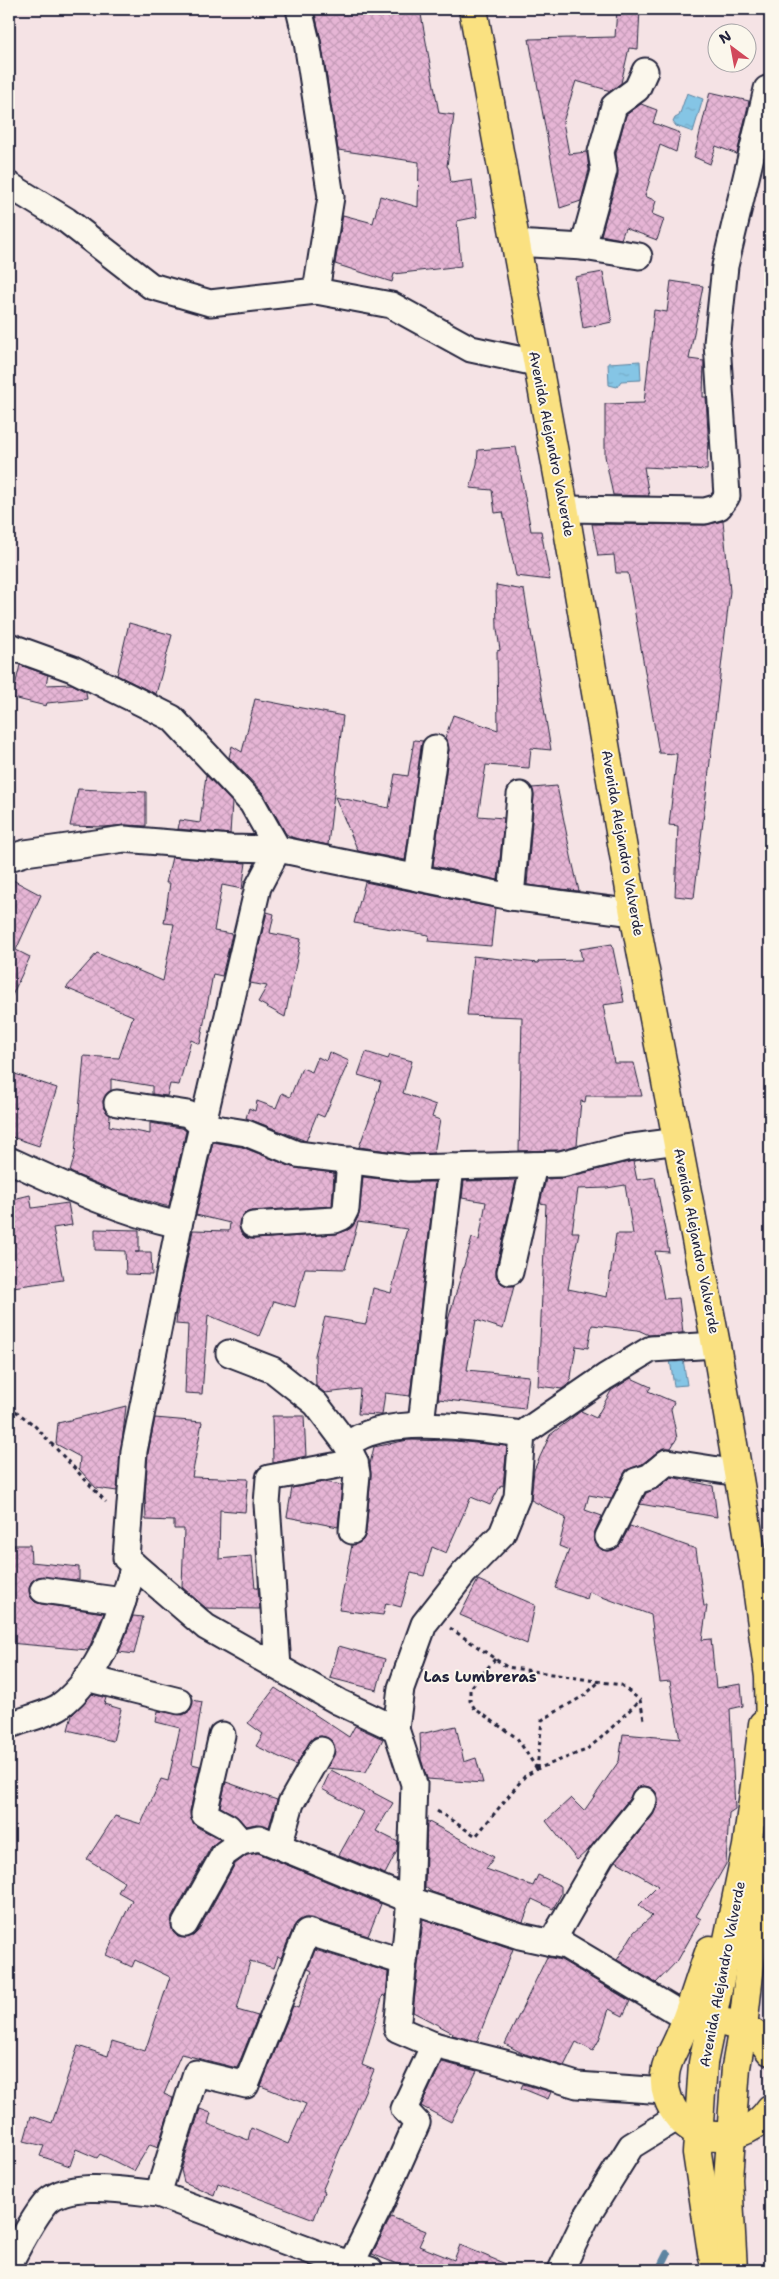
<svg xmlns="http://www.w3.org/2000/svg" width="779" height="2279" viewBox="0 0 779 2279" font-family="'Shantell Sans',sans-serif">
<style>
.water{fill:url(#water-ripples);stroke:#5d84a1}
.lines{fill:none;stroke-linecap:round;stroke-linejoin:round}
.stream{stroke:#5d84a1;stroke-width:8}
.building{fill:url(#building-cross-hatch);stroke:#22223b;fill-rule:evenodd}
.street-casing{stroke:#22223b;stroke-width:29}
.primary-casing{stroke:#22223b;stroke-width:31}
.path{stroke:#22223b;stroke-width:3;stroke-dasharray:4 4;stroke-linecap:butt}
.street{stroke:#fbf7ec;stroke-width:25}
.primary{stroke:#fae181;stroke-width:28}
.labels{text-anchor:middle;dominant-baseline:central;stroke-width:4;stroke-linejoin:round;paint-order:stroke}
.street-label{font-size:14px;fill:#22223b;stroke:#fbf7ec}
.neighbourhood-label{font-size:15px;font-weight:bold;fill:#22223b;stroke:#fbf7ec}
</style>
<defs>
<pattern id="water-ripples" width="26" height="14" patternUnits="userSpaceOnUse" patternTransform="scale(1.25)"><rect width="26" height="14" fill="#85c5e5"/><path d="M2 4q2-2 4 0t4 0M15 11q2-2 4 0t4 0" fill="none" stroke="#73a9c5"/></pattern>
<pattern id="building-cross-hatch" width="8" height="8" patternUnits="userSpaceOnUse" patternTransform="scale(1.25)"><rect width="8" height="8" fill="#e6b5d5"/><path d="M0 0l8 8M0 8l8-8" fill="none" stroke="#c59bb8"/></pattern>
</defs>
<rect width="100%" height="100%" fill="#f5e3e5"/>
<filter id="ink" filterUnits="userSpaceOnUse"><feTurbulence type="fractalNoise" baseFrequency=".02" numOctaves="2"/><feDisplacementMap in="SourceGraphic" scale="10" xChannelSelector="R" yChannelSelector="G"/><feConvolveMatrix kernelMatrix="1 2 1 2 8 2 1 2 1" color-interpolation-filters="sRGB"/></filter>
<g filter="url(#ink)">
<!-- water -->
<g class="water">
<polygon points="687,93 703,99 693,132 676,126 673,122 675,118 679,116"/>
<polygon points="640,361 641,380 621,381 617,387 609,385 608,363"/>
<polygon points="683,1359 687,1385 674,1386 670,1360"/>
</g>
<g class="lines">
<!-- stream -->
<polyline class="stream" points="659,2270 667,2254"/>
</g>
<!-- building -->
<g class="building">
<polygon points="314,9 420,9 439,113 454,115 447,166 449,169 451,183 472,180 477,217 457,221 461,266 394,274 392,282 335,264 343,215 373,223 380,196 418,207 419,162 338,150 321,40"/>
<polygon points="617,9 640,9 638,49 629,48 621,83 611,91 576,81 563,122 569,154 587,152 589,170 581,201 560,208 529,39 615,37"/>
<polygon points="710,92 749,101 737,154 716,146 710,164 694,157"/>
<polygon points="641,104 657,110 653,123 680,133 676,152 660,145 645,196 656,201 652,214 664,219 657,240 625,228 621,239 601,235 618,175 616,153 626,115"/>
<polygon points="603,272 612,322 583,328 575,277"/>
<polygon points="671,281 703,286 689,359 704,361 703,397 706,397 708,432 707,470 644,467 649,496 613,495 605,456 605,404 644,403 654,310 667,312"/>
<polygon points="516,447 531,531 541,531 550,580 516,576 503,512 495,513 492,490 470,488 477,464 478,450"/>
<polygon points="723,521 730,591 694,898 675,896 678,826 669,825 677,754 659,753 628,573 616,573 614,555 598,556 592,524 705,525"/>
<polygon points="496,585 524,590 551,750 531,748 529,768 486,765 478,816 504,818 498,880 433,866 449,750 445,738 453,715 498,730 497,651 500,650 497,629"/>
<polygon points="129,623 172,635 156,694 117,675"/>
<polygon points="20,665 48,675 46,685 72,684 86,692 87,699 47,703 46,706 9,697 9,686 15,686"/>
<polygon points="255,699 343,716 328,845 294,838 286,834 263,793 229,757 232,746 242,752"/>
<polygon points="414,740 423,741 405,860 358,851 335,797 389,808 395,774 408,776"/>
<polygon points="206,775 232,802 230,834 178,829 180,820 200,823"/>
<polygon points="557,786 571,856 579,891 527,885 534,796 532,788"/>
<polygon points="78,789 146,792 146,826 125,825 104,827 70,826"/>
<polygon points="172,857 246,863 242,889 222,885 214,931 232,934 222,976 213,974 200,1044 191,1040 179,1085 170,1084 167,1096 152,1094 152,1086 111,1079 111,1090 103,1100 104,1109 110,1115 109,1126 150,1134 150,1123 182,1128 186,1131 169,1206 165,1206 118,1192 70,1172 75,1154 84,1056 119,1058 133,1016 66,988 97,953 163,981 174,924 164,923 170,883 166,883"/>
<polygon points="9,878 41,895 16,950 30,957 9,1002"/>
<polygon points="365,882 495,908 491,946 428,941 429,935 354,923"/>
<polygon points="267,912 274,914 270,933 301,939 285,1017 258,1002 267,986 250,983"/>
<polygon points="612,944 624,1002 603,1005 614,1063 634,1063 642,1096 586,1096 585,1102 581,1101 577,1145 559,1150 519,1151 522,1017 467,1015 473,956 538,963 539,961 582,960 580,949"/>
<polygon points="329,1052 349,1061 324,1117 317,1114 306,1141 246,1118 249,1108 255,1111 257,1101 276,1108 282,1093 290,1097 302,1068 312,1072 318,1057 326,1061"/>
<polygon points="366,1052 388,1059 390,1055 412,1061 403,1093 436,1105 432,1117 440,1120 434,1153 410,1154 359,1147 376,1101 375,1100 381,1082 358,1075"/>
<polygon points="9,1072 57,1088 39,1146 9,1136"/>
<polygon points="213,1142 242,1147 295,1168 334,1173 332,1206 252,1211 245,1213 240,1219 239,1225 241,1232 246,1238 253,1239 336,1234 348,1230 355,1223 359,1215 363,1177 407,1182 435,1182 410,1396 385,1393 382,1415 358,1414 360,1389 325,1393 316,1386 315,1355 325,1317 366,1324 373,1288 391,1293 407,1229 358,1222 345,1269 305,1268 295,1307 274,1301 259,1336 208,1315 202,1394 185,1393 188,1325 176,1324 178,1303 193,1230 229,1231 230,1223 196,1215"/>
<path d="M633 1161 637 1180 655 1177 669 1252 655 1251 664 1299 679 1298 683 1333 649 1335 638 1330 592 1325 588 1348 576 1346 570 1383 562 1389 538 1386 546 1204 540 1203 546 1179 564 1178ZM625 1185 633 1234H616L607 1297 568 1289 579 1232H572L578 1189 607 1188Z"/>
<polygon points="516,1180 496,1269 496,1277 501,1283 507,1286 514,1286 503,1329 476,1320 467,1370 529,1376 525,1409 438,1399 448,1320 472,1238 479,1240 486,1202 462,1198 464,1181"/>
<polygon points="30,1195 32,1208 68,1203 72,1225 53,1228 63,1280 13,1287 9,1263 9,1200"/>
<polygon points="95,1229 139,1230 139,1252 135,1252 151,1252 152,1275 126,1274 125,1251 95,1250"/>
<polygon points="631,1378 651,1387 648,1391 674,1402 671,1409 677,1438 671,1448 663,1448 642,1464 626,1470 611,1499 589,1495 585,1510 602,1516 595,1531 594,1538 596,1544 602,1550 609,1551 615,1549 621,1543 630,1526 696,1549 704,1606 707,1606 702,1640 711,1639 716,1688 741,1684 743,1706 730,1709 735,1809 729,1813 726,1864 696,1916 701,1919 678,1960 656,1983 617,1960 634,1932 652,1916 639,1905 658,1886 616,1861 653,1815 658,1804 658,1797 655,1791 649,1787 642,1786 634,1790 629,1799 589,1849 577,1860 546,1821 571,1798 584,1811 619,1761 623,1734 680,1739 670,1681 660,1682 651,1615 589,1592 587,1599 555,1588 569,1550 559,1546 566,1518 531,1500 534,1470 550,1435 581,1411 596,1418 611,1391"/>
<polygon points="126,1406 117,1491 96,1488 79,1469 80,1457 56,1444 58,1423"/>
<polygon points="272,1416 304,1416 306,1456 273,1463"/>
<polygon points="155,1418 202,1422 192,1477 248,1479 245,1512 220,1510 219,1559 252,1556 255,1588 258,1588 260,1609 206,1608 182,1587 184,1529 174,1529 174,1521 146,1520 145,1495 148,1453"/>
<polygon points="408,1440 455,1441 507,1446 503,1486 501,1485 490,1505 471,1497 446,1553 432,1547 424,1576 411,1573 401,1607 386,1603 383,1615 339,1610 352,1545 363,1540 366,1532 371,1475 370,1464 374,1447"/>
<polygon points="671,1477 713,1486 717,1517 640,1504 646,1493 658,1488"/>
<polygon points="324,1482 342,1485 338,1527 287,1517 292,1488"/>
<polygon points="9,1545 30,1545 31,1562 79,1567 79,1580 38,1577 31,1582 29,1589 30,1596 35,1602 41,1604 104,1613 88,1650 9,1643"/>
<polygon points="478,1580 535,1605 527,1644 460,1615"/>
<polygon points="133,1616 143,1617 134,1654 119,1652"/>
<polygon points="339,1646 385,1659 377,1690 330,1678"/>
<polygon points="275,1688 349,1737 355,1726 383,1739 366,1772 327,1768 335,1749 333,1742 328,1738 321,1736 314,1737 309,1743 296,1765 256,1746 263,1734 248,1723"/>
<polygon points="92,1694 106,1698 104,1704 121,1709 113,1741 68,1730 72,1715"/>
<polygon points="193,1700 202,1702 192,1764 200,1766 190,1811 191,1819 197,1827 220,1839 211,1847 172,1917 171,1925 173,1932 178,1937 185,1938 193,1936 198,1931 235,1864 247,1855 258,1853 381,1904 368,1936 311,1918 304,1918 294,1926 281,1958 278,1956 274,1968 250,1961 237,2010 258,2016 237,2068 181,2054 164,2094 173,2098 158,2147 150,2144 134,2171 100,2154 97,2158 76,2149 70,2166 40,2156 44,2146 24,2141 31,2116 52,2123 78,2046 108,2056 112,2041 145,2051 170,1977 135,1960 132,1967 106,1955 132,1900 118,1892 124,1882 87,1859 115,1816 141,1824 161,1779 168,1781 180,1728 156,1722 158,1711 183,1715 190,1711"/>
<polygon points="456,1726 464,1762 476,1758 483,1783 427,1779 421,1759 420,1734"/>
<polygon points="331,1770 393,1803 376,1831 398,1842 397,1851 385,1874 339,1855 363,1812 322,1789"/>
<polygon points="226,1782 277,1800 269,1827 256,1824 246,1826 235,1815 220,1807"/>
<polygon points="427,1821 494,1857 486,1869 533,1886 538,1875 561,1886 561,1894 553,1909 532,1899 523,1922 432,1892 425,1887"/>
<polygon points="423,1919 513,1949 477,2041 452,2035 453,2033 413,2012"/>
<polygon points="315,1950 388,1972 386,1997 383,1995 362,2065 374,2070 322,2191 324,2192 314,2219 218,2183 214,2195 184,2182 181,2170 200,2109 211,2113 208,2124 248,2140 251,2128 288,2144 306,2104 261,2086 293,2006 298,2008 312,1971 308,1969"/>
<polygon points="547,1957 561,1960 630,2001 623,2016 609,2009 599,2040 593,2051 576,2042 564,2066 522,2053 505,2044"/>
<polygon points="442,2062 477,2071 451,2122 421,2106"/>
<polygon points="523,2084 551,2092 548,2099 521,2088"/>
<polygon points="391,2217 426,2231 419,2246 454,2260 460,2245 520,2270 412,2270 372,2254"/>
</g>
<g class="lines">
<defs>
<g id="street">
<polyline points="299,9 307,42 331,197 316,291 391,305 471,349 536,363"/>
<polyline points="9,185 66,220 151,286 210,303 316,291"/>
<polyline points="515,243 583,247 639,256"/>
<polyline points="583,247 604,171 601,152 614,106 637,89 645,71"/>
<polyline points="565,509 705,511 719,507 727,496 717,343 725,266 767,89"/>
<polyline points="9,646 73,669 172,718 252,803 278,849 511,897 634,913"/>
<polyline points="9,858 25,853 124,839 230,848 278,849 258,887 179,1225 134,1451 126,1558 206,1627 339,1702 396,1729 414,1784 410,1900 397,2029 434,2045 505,2063 577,2085 665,2091"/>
<polyline points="417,878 435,748"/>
<polyline points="511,897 520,795"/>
<polyline points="117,1103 188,1114 203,1126 246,1133 297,1154 409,1168 561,1164 625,1148 678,1141"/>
<path d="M9 1160C63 1185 120 1212 179 1225"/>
<polyline points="253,1225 335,1220 342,1217 346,1209 350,1160"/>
<polyline points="510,1272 534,1165"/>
<path d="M229 1353 273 1370 316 1404 347 1445C386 1413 475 1428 522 1434"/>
<polyline points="421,1424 451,1167"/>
<polyline points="352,1531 357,1474 355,1462"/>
<polyline points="608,1537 636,1481 649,1477 667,1462 738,1473"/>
<polyline points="43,1590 123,1601"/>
<polyline points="278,1667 267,1504 269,1478 355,1462 347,1445"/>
<polyline points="86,1678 179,1701"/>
<path d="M9 1723 13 1724C26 1719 50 1713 60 1706 104 1672 119 1615 134 1565"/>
<polyline points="396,1729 401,1688 424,1624 464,1573 502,1534 517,1497 522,1434 605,1377 651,1349 716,1345"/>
<polyline points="222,1735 204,1814 228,1827 241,1842"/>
<polyline points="767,1814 770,1809"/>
<polyline points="279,1845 291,1803 321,1750"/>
<polyline points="185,1924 224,1854 241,1842 259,1838 410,1900 520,1936 566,1946 687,2018"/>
<polyline points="551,1943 602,1855 642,1806 644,1800"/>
<path d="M9 2264C20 2244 31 2221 45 2204 66 2179 129 2191 158 2194"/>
<polyline points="348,2270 380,2206 417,2123 404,2109 434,2045"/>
<polyline points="370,2270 316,2253 158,2194 196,2073 246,2085 307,1932 404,1962"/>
<polyline points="561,2270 586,2218 631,2146 678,2117"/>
</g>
<g id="primary">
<polyline points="473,9 567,524 634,913 716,1345 738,1473 756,1580 769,1677 770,1746"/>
<path d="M710 1950C700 1977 692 2006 681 2033 676 2047 666 2060 665 2075 662 2105 687 2137 719 2136 741 2135 758 2127 770 2109"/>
<path d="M727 2023C747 2028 759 2034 770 2051"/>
<polyline points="717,2270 712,2253 697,2153 703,2063 747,1846 763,1724"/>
<polyline points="733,2270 728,2179 736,2067 743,2027 763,1850"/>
</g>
</defs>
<!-- street casing -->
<use href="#street" class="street-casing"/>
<!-- primary casing -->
<use href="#primary" class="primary-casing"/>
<!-- path -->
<g class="path">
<polyline points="9,1406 34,1425 106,1502"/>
<polyline points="450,1628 507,1667 621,1685 640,1700 644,1719"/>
<polyline points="495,1659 470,1689 470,1701 475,1709 517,1738 537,1769"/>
<polyline points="537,1769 542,1720 585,1695 599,1682"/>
<polyline points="437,1811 476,1836 525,1776 537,1769 586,1750 602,1737 640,1700"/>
<polyline points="770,2194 770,2201"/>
</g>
<!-- street -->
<use href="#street" class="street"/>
<!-- primary -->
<use href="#primary" class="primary"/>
</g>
</g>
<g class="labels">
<!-- street labels -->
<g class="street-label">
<text transform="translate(552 444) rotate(79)">Avenida Alejandro Valverde</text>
<text transform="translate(623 843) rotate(80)">Avenida Alejandro Valverde</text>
<text transform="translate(697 1241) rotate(79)">Avenida Alejandro Valverde</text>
<text transform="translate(722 1974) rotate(-79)">Avenida Alejandro Valverde</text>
</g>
<!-- neighbourhood labels -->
<g class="neighbourhood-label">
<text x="480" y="1677">Las Lumbreras</text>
</g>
</g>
<!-- margin -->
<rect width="779" height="2279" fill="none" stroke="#fbf7ec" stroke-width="30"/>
<rect x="15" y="15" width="749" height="2249" fill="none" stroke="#22223b" stroke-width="2" filter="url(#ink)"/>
<!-- north arrow -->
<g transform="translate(732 48) rotate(328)"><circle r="24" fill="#fbf7ec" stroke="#a4a2a5"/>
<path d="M0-4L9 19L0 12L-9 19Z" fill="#d1495b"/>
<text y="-8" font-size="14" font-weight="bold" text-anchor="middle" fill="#22223b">N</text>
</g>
</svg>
